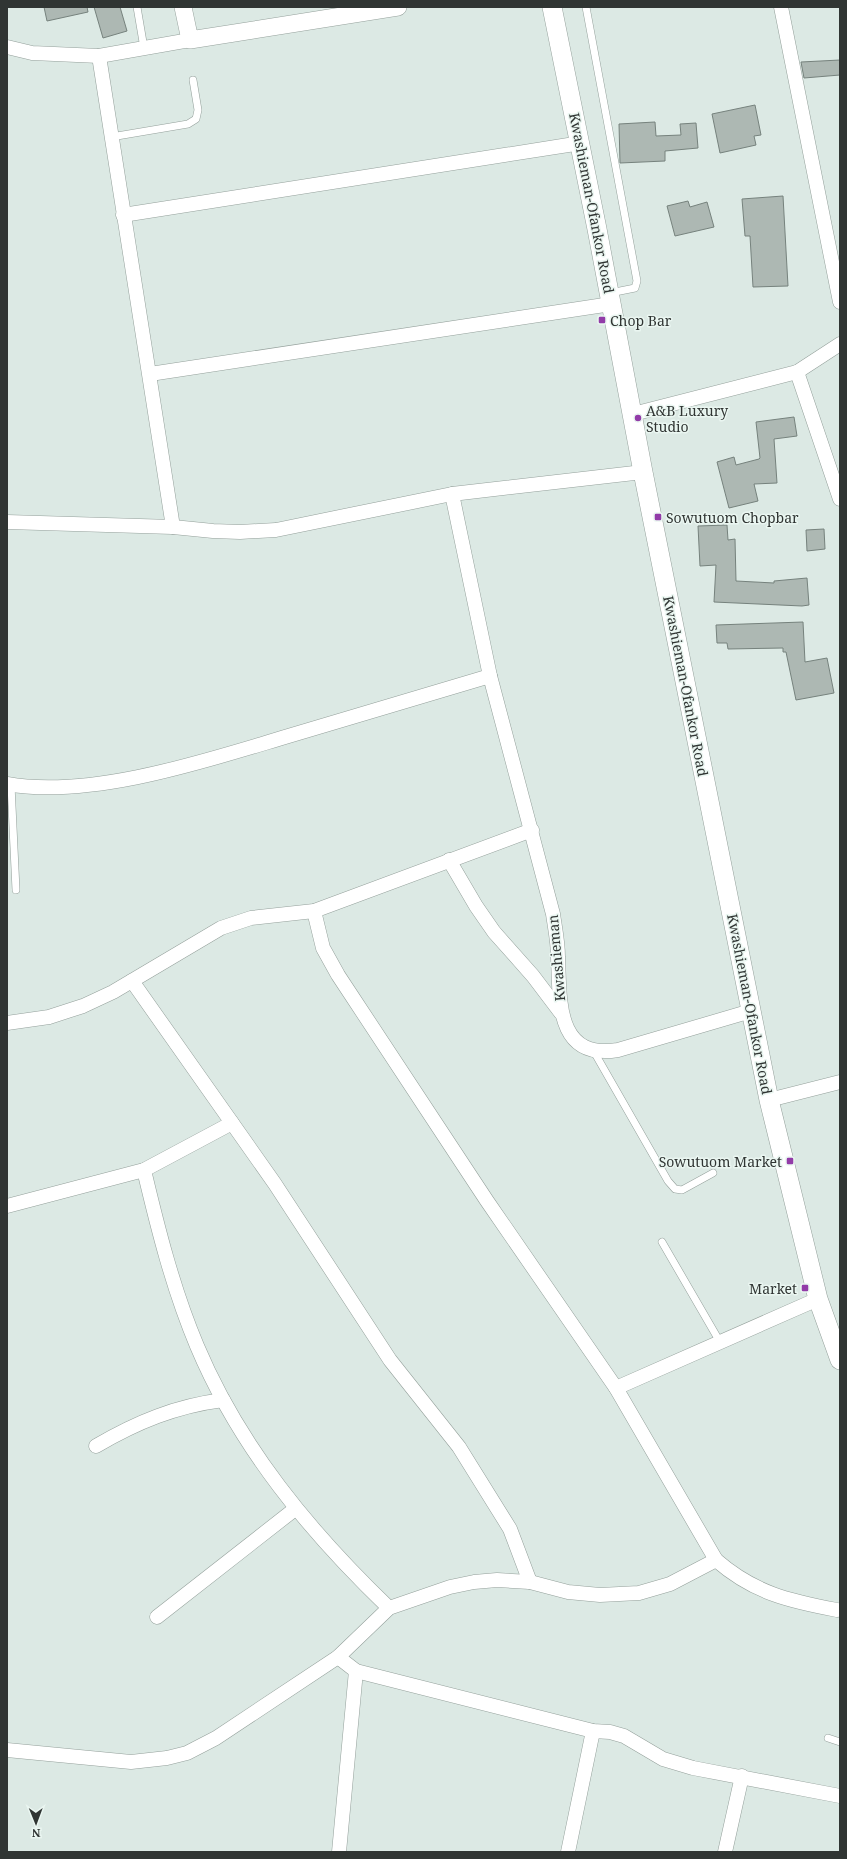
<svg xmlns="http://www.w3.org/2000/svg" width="847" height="1859" viewBox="0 0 847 1859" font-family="'Noto Serif',serif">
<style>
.building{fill:#adb8b3;stroke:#76827d}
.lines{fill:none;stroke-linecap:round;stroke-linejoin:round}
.service-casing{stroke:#94a09b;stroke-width:8}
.minor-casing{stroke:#94a09b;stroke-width:15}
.tertiary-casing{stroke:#94a09b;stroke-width:18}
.secondary-casing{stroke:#94a09b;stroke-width:20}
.service{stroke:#fff;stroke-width:7}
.minor{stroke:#fff;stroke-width:14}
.tertiary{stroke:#fff;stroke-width:17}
.secondary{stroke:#fff;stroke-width:19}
.poi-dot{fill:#923ba8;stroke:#eaf6f1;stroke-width:1.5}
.labels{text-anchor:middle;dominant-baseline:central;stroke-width:3;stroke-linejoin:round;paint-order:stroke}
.street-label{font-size:14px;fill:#303533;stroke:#eaf6f1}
.poi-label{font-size:14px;fill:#303533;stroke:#eaf6f1;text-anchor:start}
</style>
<rect width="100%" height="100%" fill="#dce9e4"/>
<!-- building -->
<g class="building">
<polygon points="44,7 87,7 88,12 47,21"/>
<polygon points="94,7 120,7 127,31 103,38"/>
<polygon points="840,60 840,75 804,78 801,62"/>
<polygon points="755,105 761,135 754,136 756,145 720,153 712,114"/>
<polygon points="655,122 656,136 681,135 680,124 696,123 698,148 665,151 665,161 620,163 619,124"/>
<polygon points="783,196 788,286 753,287 750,236 745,236 742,199"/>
<polygon points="688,201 690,207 707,202 714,227 675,236 667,206"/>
<polygon points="794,417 797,436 774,439 777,483 754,484 758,501 729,508 717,462 734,457 736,465 759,459 760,458 756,422"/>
<polygon points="727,525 728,540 735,539 736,581 774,583 774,581 807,578 809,605 802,606 714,602 716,565 700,566 698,526"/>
<polygon points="824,529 825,549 807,551 806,530"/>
<polygon points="803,622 805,662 827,658 834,693 796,700 786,652 783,652 783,648 728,649 727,643 717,643 716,625"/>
</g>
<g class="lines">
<defs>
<g id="service">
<polyline points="137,7 144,48"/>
<polyline points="586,7 637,281 635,288 610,293"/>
<polyline points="111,137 188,124 196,119 198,110 193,80"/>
<polyline points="11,785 16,890"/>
<polyline points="593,1050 668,1181 675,1189 682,1190 713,1173"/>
<polyline points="662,1242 720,1342"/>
<polyline points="828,1738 840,1742"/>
</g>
<g id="minor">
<polyline points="781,7 840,302"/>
<polyline points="7,47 32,53 99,56 190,40"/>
<polyline points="99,56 173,527"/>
<polyline points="123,215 581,143"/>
<polyline points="797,372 840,499"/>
<polyline points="150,374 611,304"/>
<polyline points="633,414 797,372 840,344"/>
<path d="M452 494 490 676 553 914C555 928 558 942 558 957 560 999 555 1060 618 1050L751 1011"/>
<polyline points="7,522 173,527 213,531 240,532 276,530 452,494 643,472"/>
<path d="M7 784C90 799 205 761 285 737 353 717 421 696 490 676"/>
<polyline points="449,860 476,906 494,932 533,976 561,1013"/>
<path d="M314 911 323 948 338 975 487 1201 616 1388 716 1560C754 1593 789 1601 837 1610"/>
<polyline points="132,981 275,1184 390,1360 459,1447 510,1529 530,1582"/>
<polyline points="7,1023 49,1017 83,1006 113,992 221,928 251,918 314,911 532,830"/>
<polyline points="769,1100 840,1082"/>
<path d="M144 1170C158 1229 173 1289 197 1346 240 1448 310 1532 389 1608"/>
<polyline points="7,1206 144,1170 232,1123"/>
<polyline points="616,1388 818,1299"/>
<path d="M96 1446C137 1422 176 1406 223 1400"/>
<polyline points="157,1617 295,1509"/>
<polyline points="338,1657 356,1671 593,1731 610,1732 624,1736 663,1759 693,1768 840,1796"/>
<polyline points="7,1750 131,1762 167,1758 187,1753 216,1738 338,1657 389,1608 450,1587 474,1582 497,1580 530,1582 568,1592 600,1595 639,1593 670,1584 716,1560"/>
<polyline points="339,1852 356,1671"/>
<polyline points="568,1852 593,1731"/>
<polyline points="725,1852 742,1776"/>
</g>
<polyline id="tertiary" points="183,7 190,40 398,7"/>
<polyline id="secondary" points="552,7 597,229 643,472 769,1100 818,1299 840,1360"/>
</defs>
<!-- service casing -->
<use href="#service" class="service-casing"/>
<!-- minor casing -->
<use href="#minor" class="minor-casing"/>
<!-- tertiary casing -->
<use href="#tertiary" class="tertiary-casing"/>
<!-- secondary casing -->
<use href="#secondary" class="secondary-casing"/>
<!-- service -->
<use href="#service" class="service"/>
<!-- minor -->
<use href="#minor" class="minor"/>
<!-- tertiary -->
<use href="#tertiary" class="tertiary"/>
<!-- secondary -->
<use href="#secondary" class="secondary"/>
</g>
<!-- markers -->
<g class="poi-dot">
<rect x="598" y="316" width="8" height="8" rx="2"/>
<circle cx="638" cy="418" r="4"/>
<rect x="654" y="513" width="8" height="8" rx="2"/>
<rect x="786" y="1157" width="8" height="8" rx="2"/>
<rect x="801" y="1284" width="8" height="8" rx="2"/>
</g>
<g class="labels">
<!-- street labels -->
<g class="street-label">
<text transform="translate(592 203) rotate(79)">Kwashieman-Ofankor Road</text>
<text transform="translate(686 686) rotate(79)">Kwashieman-Ofankor Road</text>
<text transform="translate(556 958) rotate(-95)">Kwashieman</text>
<text transform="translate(750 1004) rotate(79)">Kwashieman-Ofankor Road</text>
</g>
<!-- poi labels -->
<g class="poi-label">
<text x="610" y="320">Chop Bar</text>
<text x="646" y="410">A&amp;B Luxury<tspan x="646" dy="16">Studio</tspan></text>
<text x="666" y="517">Sowutuom Chopbar</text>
<text x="782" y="1161" text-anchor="end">Sowutuom Market</text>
<text x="797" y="1288" text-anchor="end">Market</text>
</g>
</g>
<!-- border -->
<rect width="847" height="1859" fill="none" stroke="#303533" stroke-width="16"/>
<!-- north arrow -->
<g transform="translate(36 1823) rotate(179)" stroke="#eaf6f1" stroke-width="3" paint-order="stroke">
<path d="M0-3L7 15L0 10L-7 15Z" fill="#303533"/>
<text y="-6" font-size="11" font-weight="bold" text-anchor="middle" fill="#303533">N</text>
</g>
</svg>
